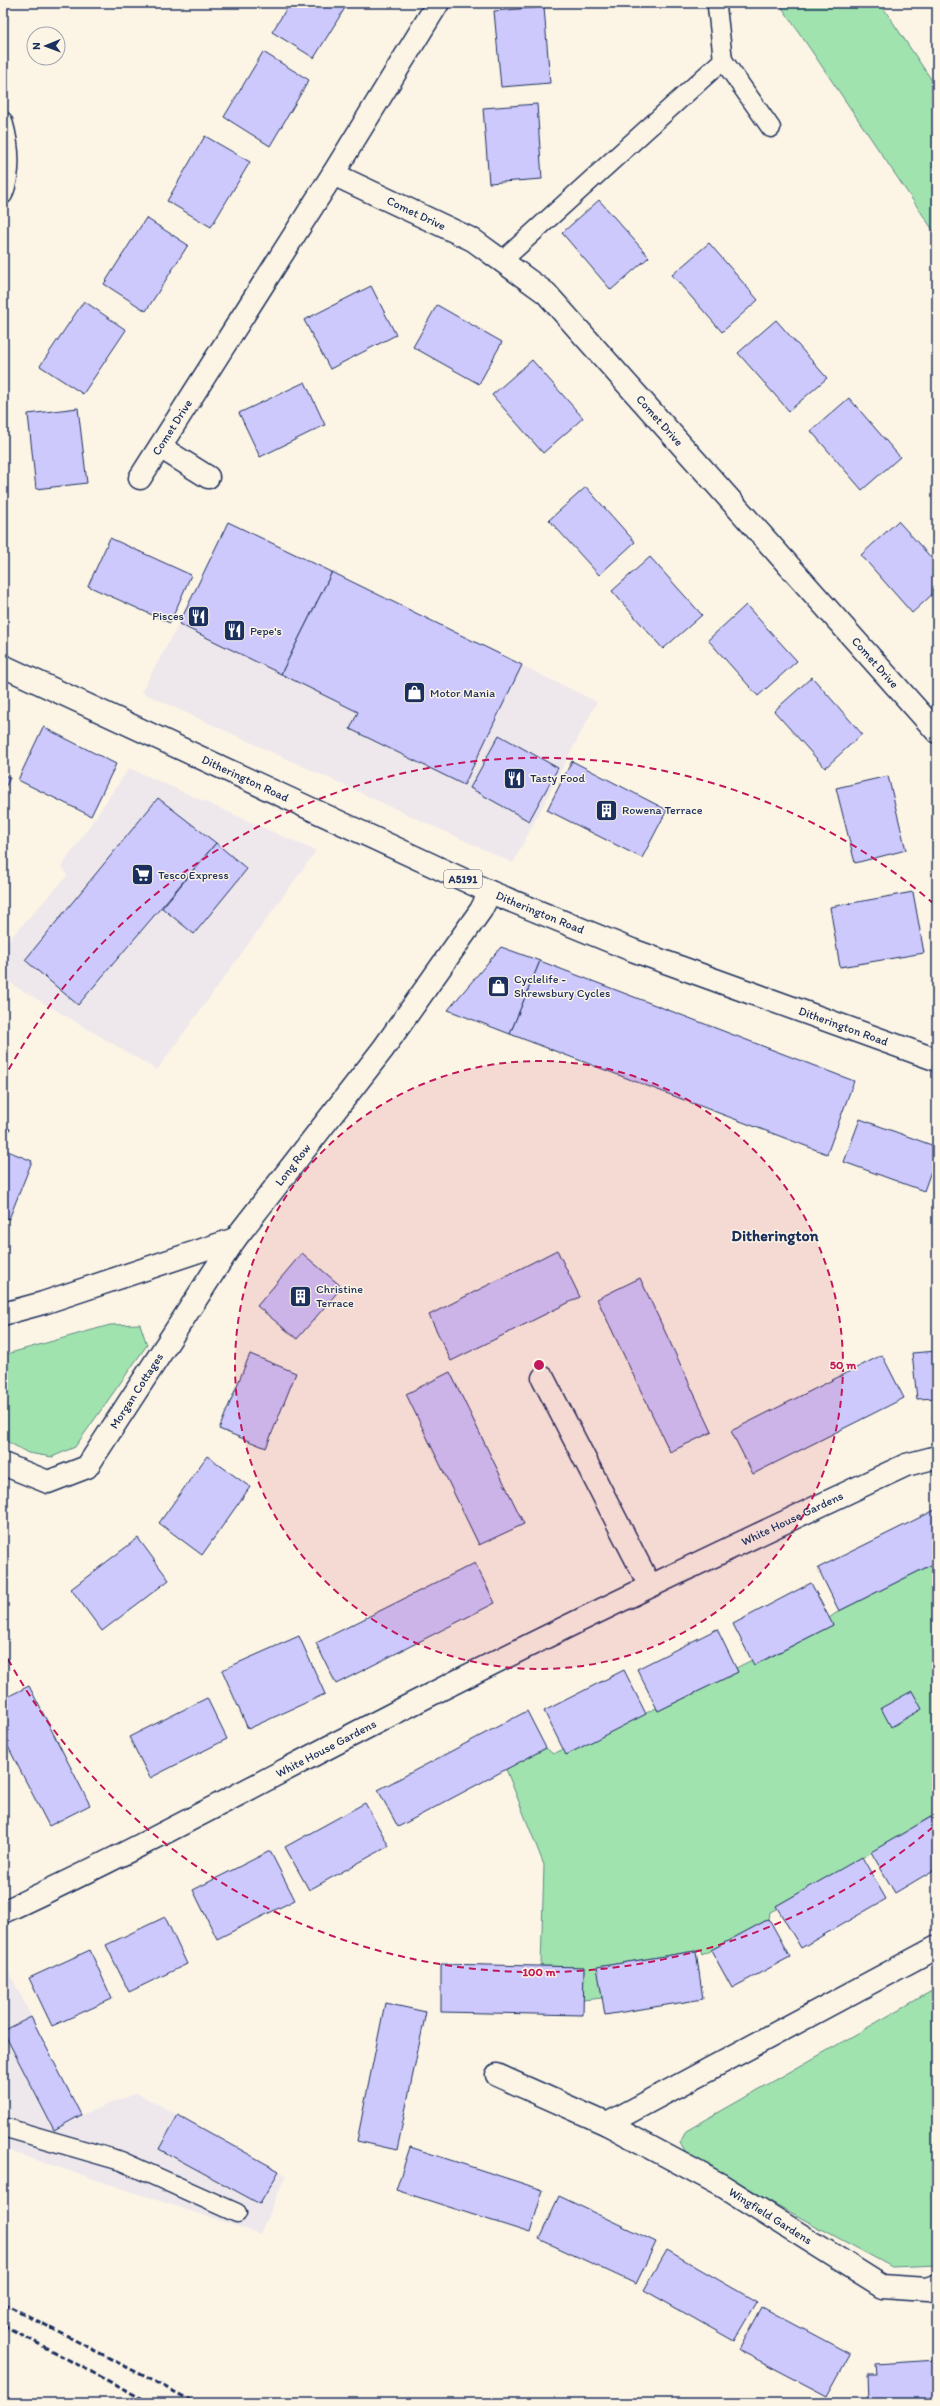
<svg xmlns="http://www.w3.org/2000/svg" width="940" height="2406" viewBox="0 0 940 2406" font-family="Itim,sans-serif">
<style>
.built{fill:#eee8ec}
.green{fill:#a1e3ae;stroke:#5e8986}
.building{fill:#cdc9fc;stroke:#1b2f5e}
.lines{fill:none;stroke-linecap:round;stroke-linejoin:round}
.service-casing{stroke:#1b2f5e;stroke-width:21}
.minor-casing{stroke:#1b2f5e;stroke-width:25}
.primary-casing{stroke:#1b2f5e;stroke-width:25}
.service{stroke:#fcf5e5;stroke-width:18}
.minor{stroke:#fcf5e5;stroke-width:22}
.primary{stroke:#fcf5e5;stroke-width:22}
.rail{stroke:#1b2f5e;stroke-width:3;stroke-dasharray:6 3;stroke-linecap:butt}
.ring{fill:none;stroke:#c2185b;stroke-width:2;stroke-dasharray:7 5}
.labels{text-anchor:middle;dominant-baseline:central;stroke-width:3;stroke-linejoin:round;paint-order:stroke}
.shield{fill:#fcf5e5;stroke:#5e6a86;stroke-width:1}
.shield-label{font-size:11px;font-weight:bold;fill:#1b2f5e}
.street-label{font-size:12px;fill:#1b2f5e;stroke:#fcf5e5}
.poi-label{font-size:12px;fill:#1b2f5e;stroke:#fcf5e5;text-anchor:start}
.district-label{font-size:16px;font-weight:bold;fill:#1b2f5e;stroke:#fcf5e5}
.centre{fill:#c2185b;stroke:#fcf5e5;stroke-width:2}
.ring-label{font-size:12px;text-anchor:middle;font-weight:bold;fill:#c2185b;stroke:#fcf5e5;stroke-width:3;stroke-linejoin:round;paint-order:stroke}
</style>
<rect width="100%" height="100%" fill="#fcf5e5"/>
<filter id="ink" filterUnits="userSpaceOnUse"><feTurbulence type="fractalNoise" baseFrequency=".025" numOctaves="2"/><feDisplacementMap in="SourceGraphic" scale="8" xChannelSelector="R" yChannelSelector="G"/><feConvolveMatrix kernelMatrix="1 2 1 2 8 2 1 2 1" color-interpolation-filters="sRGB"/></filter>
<g filter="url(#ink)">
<!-- built -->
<g class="built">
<polygon points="228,522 597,702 513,863 141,692 179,624"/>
<polygon points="129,768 316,851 157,1070 3,979 3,946 67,876 62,866"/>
<polygon points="3,1960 81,2115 137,2093 286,2175 260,2234 3,2149"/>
</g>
<!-- green -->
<g class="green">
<polygon points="779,3 880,3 937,88 937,236"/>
<polygon points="140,1324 147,1345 75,1447 52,1457 28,1453 3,1439 3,1355 110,1325"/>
<polygon points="937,1562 937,1813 867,1855 776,1906 778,1908 770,1912 769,1919 702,1955 700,1950 598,1967 602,1998 583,2000 584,1967 541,1966 544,1865 506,1769 546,1748 553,1754 564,1749 566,1755 656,1708 658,1711 738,1672 736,1668 752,1660 755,1665 833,1625 829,1618 839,1611"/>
<polygon points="937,1988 937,2265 892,2267 688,2157 680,2143 686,2131"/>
</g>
<!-- building -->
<g class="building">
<polygon points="290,3 348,3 314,58 272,32"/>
<polygon points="544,7 550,83 501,87 494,11"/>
<polygon points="263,52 309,80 270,146 224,117"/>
<polygon points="537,104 542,179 489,183 483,108"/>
<polygon points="205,136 250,162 211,227 167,201"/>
<polygon points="599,200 649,257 611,290 562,233"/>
<polygon points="146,218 188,245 146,311 104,284"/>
<polygon points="709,243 758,300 722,332 672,275"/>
<polygon points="371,286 396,335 330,369 304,320"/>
<polygon points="84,301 126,330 83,394 40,366"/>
<polygon points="437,305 502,342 479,384 413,347"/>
<polygon points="776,320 827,378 789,411 738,353"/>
<polygon points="532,360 583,418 543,453 492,395"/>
<polygon points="305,382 325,425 260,457 239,413"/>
<polygon points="849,398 900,457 862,490 811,431"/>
<polygon points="78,408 87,483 36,489 28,414"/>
<polygon points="586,487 635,542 599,575 549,520"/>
<polygon points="898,521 937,564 937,590 912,613 861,555"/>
<polygon points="228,522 332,572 281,674 179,624"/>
<polygon points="110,538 191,575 170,623 88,586"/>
<polygon points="650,557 702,615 663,649 612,591"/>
<polygon points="332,572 522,665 464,785 350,729 358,712 281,674"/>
<polygon points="746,605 797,661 758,696 708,640"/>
<polygon points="812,677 862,734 825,768 774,711"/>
<polygon points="43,727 116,764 91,816 18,780"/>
<polygon points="499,735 558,768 529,821 470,788"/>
<polygon points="572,761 667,810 642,858 547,810"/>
<polygon points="3,774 10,778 3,791"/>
<polygon points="888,776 906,850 855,863 836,788"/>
<polygon points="158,798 216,843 78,1005 25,960"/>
<polygon points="216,843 247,869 194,934 162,908"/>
<polygon points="913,892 924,953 840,967 830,907"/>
<polygon points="501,947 540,961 510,1034 448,1010"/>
<polygon points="540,961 854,1081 827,1154 510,1034"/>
<polygon points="860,1119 937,1147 937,1154 924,1191 844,1162"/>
<polygon points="3,1126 10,1129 3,1146"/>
<polygon points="3,1149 32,1161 9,1219 3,1217"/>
<polygon points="557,1250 580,1297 451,1361 429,1315"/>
<polygon points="302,1253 342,1287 297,1339 257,1306"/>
<polygon points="640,1278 712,1432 670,1452 597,1299"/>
<polygon points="937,1351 937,1398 917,1399 912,1353"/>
<polygon points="250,1354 296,1373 266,1448 219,1429"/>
<polygon points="882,1355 904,1398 753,1474 731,1431"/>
<polygon points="450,1372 524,1524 479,1545 406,1394"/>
<polygon points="207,1456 250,1487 202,1555 159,1523"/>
<polygon points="937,1509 937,1562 839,1611 818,1568"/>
<polygon points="138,1538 169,1580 102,1631 71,1589"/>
<polygon points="475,1563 495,1603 336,1684 316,1643"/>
<polygon points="811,1583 833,1625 754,1665 733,1624"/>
<polygon points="717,1629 738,1672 658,1711 637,1669"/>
<polygon points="299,1636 325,1694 248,1729 222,1670"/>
<polygon points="624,1670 646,1714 566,1755 544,1711"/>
<polygon points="29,1686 90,1805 49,1826 3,1737 3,1699"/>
<polygon points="912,1691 922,1709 891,1727 881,1708"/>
<polygon points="207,1698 227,1739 150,1778 129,1737"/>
<polygon points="527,1711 546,1748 398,1827 378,1790"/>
<polygon points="365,1803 389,1846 309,1890 285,1847"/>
<polygon points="931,1817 937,1828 937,1868 895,1893 871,1852"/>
<polygon points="270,1851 295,1900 217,1939 193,1890"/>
<polygon points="862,1857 886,1899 801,1948 776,1906"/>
<polygon points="165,1917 187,1964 129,1992 106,1945"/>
<polygon points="769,1919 790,1957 732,1988 711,1950"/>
<polygon points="90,1950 112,1999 52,2026 29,1978"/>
<polygon points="696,1951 703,1999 605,2015 597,1967"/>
<polygon points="441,1964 584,1967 583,2015 441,2012"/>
<polygon points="385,2003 426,2012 397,2150 357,2141"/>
<polygon points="31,2017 81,2115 54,2130 3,2031"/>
<polygon points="178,2115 279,2171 260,2204 159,2149"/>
<polygon points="410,2147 543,2190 530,2233 396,2190"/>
<polygon points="559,2196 656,2242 636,2284 539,2239"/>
<polygon points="667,2250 757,2302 734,2341 644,2290"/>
<polygon points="762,2307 850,2354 827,2396 739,2350"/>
<polygon points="937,2360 937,2403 868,2403 867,2374 876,2374 875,2364"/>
</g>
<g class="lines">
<defs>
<g id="service">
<polyline points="717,7 723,60 771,128"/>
<path d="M3 121C10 145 13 171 3 195"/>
<polyline points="503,260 723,60"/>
<polyline points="3,2127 121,2161 237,2213"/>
</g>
<g id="minor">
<polyline points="333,174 438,3"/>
<polyline points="160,447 208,477"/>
<path id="s1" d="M140 478 333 174 473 240 546 293 937 732"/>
<path id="s2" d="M3 1314 43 1303 235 1239 383 1049 481 910 490 892"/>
<polyline points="543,1378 650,1586"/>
<path id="s3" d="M3 1464 48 1482 87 1467 235 1239"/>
<path id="s4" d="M3 1912C144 1847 280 1771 418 1701 579 1619 742 1542 906 1465L937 1457"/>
<path id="s5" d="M937 1947 607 2124 721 2185 882 2286 927 2289 937 2285"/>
<polyline points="497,2075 607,2124"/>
</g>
<g id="primary">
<path id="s6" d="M3 666 490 892 632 950 937 1060"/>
</g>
</defs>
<!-- service casing -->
<use href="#service" class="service-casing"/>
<!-- minor casing -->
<use href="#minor" class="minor-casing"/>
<!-- primary casing -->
<use href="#primary" class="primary-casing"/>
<!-- service -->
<use href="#service" class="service"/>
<!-- minor -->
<use href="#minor" class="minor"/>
<!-- primary -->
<use href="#primary" class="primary"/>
<!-- rail -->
<g class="rail">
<polyline points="3,2303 196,2403"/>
<polyline points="3,2325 150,2403"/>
</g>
</g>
</g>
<!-- distance rings -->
<circle cx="539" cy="1365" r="304" fill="#c2185b" fill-opacity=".12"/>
<g class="ring">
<circle cx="539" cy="1365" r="304"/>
<path d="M933 1827A607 607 0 0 1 3 1650M3 1080A607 607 0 0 1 933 903"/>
</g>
<!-- icons -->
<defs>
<symbol id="restaurant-square" viewBox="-11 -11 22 22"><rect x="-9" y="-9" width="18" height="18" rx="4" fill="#1b2f5e" stroke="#fcf5e5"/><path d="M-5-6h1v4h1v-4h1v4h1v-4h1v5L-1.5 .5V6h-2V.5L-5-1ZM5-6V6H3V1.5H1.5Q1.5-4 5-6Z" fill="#fff"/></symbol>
<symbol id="shop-square" viewBox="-11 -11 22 22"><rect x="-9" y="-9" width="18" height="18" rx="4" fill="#1b2f5e" stroke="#fcf5e5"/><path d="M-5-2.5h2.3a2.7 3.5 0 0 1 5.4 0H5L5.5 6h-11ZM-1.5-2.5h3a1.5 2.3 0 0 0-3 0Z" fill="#fff"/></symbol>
<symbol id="building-square" viewBox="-11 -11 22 22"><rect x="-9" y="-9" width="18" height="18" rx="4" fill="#1b2f5e" stroke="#fcf5e5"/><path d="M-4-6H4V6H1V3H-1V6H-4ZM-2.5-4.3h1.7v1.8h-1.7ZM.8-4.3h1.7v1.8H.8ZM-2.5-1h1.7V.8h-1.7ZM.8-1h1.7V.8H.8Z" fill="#fff"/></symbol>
<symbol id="supermarket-square" viewBox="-11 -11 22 22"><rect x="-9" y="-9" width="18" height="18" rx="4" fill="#1b2f5e" stroke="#fcf5e5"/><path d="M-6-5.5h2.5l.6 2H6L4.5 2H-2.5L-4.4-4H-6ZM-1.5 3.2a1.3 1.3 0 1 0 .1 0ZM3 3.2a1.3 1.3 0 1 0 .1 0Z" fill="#fff"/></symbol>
</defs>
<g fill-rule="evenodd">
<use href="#restaurant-square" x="186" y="604" width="25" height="25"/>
<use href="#restaurant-square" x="222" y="618" width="25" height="25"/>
<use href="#shop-square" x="402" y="680" width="25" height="25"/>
<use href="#restaurant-square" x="502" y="766" width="25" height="25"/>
<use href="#building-square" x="594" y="798" width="25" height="25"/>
<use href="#supermarket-square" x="130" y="862" width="25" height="25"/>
<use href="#shop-square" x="486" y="974" width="25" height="25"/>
<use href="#building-square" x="288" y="1284" width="25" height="25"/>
</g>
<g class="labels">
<!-- shield labels -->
<rect class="shield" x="444" y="870" width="38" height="18" rx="3"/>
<g class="shield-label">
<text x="463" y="879">A5191</text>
</g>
<!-- street labels -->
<g class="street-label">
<text stroke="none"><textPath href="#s1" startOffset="452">Comet Drive</textPath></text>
<text stroke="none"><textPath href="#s1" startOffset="776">Comet Drive</textPath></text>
<text stroke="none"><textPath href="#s1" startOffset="60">Comet Drive</textPath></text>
<text stroke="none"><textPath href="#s1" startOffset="1100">Comet Drive</textPath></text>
<text stroke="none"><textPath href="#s6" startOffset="267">Ditherington Road</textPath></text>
<text stroke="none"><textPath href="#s6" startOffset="591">Ditherington Road</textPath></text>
<text stroke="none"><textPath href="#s6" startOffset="915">Ditherington Road</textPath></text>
<text stroke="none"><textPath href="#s2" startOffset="338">Long Row</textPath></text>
<text stroke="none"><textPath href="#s3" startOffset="181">Morgan Cottages</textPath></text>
<text stroke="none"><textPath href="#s4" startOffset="882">White House Gardens</textPath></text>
<text stroke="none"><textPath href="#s4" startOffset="362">White House Gardens</textPath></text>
<text stroke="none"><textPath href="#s5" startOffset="562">Wingfield Gardens</textPath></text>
</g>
<!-- poi labels -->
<g class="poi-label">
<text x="184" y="616" text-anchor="end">Pisces</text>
<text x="250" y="631">Pepe's</text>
<text x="430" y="693">Motor Mania</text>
<text x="530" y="778">Tasty Food</text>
<text x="622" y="810">Rowena Terrace</text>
<text x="158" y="875">Tesco Express</text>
<text x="514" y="979">Cyclelife -<tspan x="514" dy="14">Shrewsbury Cycles</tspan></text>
<text x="316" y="1289">Christine<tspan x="316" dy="14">Terrace</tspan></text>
</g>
<!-- district labels -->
<g class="district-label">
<text x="775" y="1235">Ditherington</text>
</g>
</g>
<circle cx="539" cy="1365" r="6" class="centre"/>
<g class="ring-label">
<text x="843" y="1369">50 m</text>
<text x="539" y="1976">100 m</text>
</g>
<!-- margin -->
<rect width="940" height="2406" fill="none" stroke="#fcf5e5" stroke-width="16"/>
<rect x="8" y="8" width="924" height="2390" fill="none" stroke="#1b2f5e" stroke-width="1.5" filter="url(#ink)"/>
<!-- north arrow -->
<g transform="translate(46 46) rotate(269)"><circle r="19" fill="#fcf5e5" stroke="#a2a6af"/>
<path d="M0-3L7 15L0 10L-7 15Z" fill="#1b2f5e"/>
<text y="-6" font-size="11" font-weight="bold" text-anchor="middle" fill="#1b2f5e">N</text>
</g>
</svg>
